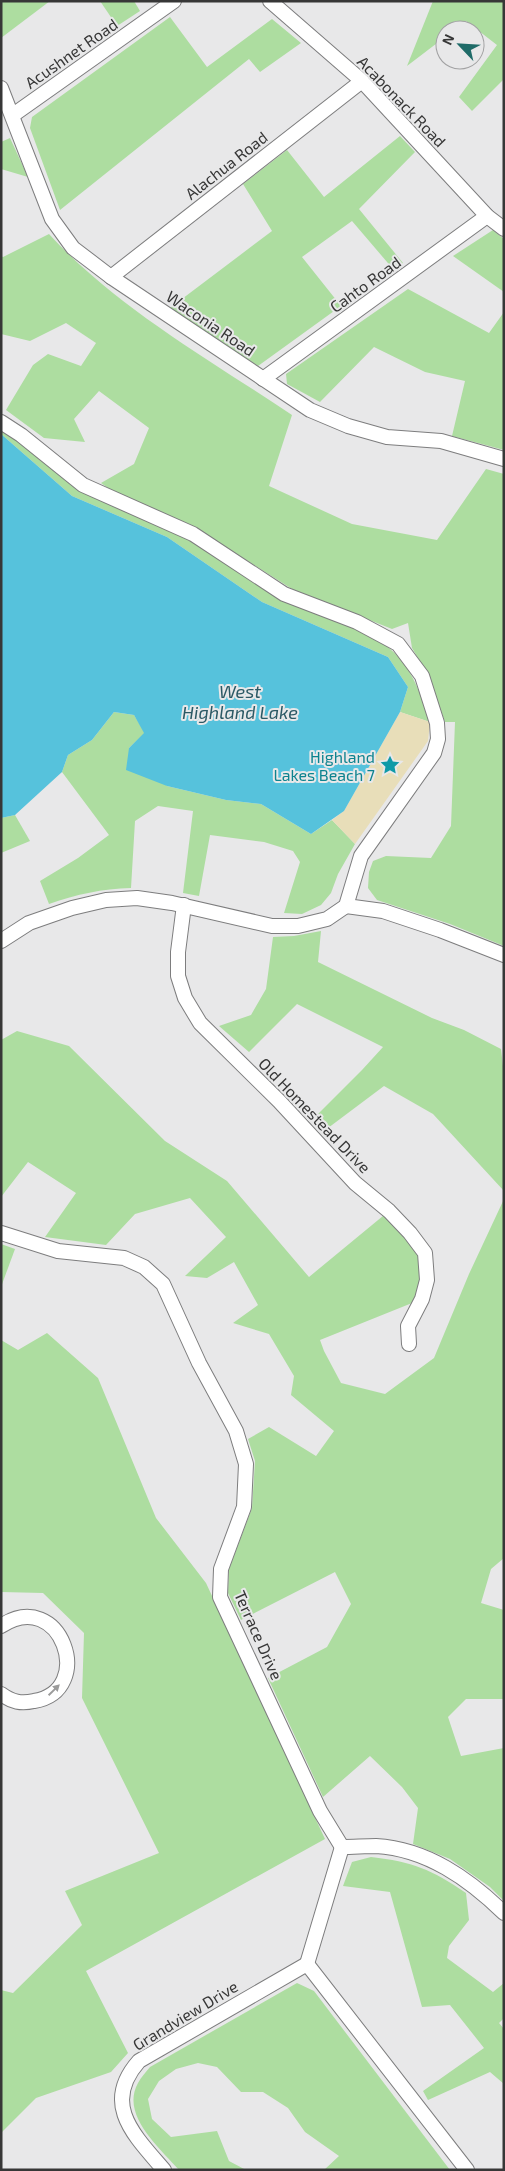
<svg xmlns="http://www.w3.org/2000/svg" width="505" height="2171" viewBox="0 0 505 2171" font-family="'Exo 2',sans-serif">
<style>
.green{fill:#addda0}
.sand{fill:#e8deb9}
.water{fill:#56c2dc}
.lines{fill:none;stroke-linecap:round;stroke-linejoin:round}
.minor-casing{stroke:#7d7d7e;stroke-width:16}
.minor{stroke:#fff;stroke-width:14}
.oneway{fill:#9b9b9b}
.labels{text-anchor:middle;dominant-baseline:central;stroke-width:4;stroke-linejoin:round;paint-order:stroke}
.street-label{font-size:16px;fill:#373737;stroke:#e8e8e9}
.culture-label{font-size:16px;fill:#0d838f;stroke:#e8e8e9;text-anchor:end}
.water-label{font-size:18px;font-style:italic;fill:#2b5965;stroke:#e8e8e9}
</style>
<rect width="100%" height="100%" fill="#e8e8e9"/>
<!-- green -->
<g class="green">
<polygon points="1,1 50,1 1,38"/>
<polygon points="100,1 134,1 140,11 117,26"/>
<polygon points="433,1 504,1 504,79 472,111 459,97 497,45 466,21 454,30 445,30 445,37 407,66"/>
<polygon points="170,17 207,67 272,19 301,43 260,72 249,59 60,210 30,128 32,117"/>
<polygon points="400,136 415,152 359,209 403,263 393,269 352,221 302,257 341,306 258,366 170,308 272,231 243,184 287,150 324,197"/>
<polygon points="10,138 28,177 1,169 1,142"/>
<polygon points="493,230 504,239 504,292 453,256"/>
<path d="M49 234C117 308 210 360 292 415L269 486 352 524 437 540 486 469 504 474V946L450 924 377 900 368 888 369 872 373 861 386 856 431 858 451 826 455 722H445L428 675 412 648 408 623 392 629 292 589 197 529 122 498 101 483 134 464 149 428 99 391 74 419 85 442 44 438 6 410 33 365 48 354 81 366 96 343 66 323 30 341 1 334V256L3 257Z"/>
<polygon points="408,289 489,333 504,312 504,450 452,436 465,381 425,372 374,347 320,402 287,384 286,374"/>
<path d="M1 430 191 540 379 640C411 663 418 687 430 722L400 712 408 687 388 657 262 602 167 537 72 496 1 434Z"/>
<path d="M114 712 134 715 145 733 129 748 167 786 226 800 261 804 311 834 332 820 355 844 338 874 331 893 321 905 302 914 284 913 300 862 293 851 264 842 210 835 199 896 183 893 193 811 158 806 135 821 131 888C102 889 77 894 49 904L40 881 78 858 109 835 62 772 68 755 92 740Z"/>
<polygon points="15,815 30,841 1,853 1,818"/>
<polygon points="321,931 318,962 432,1018 464,1030 501,1049 504,1075 504,1191 433,1114 384,1086 324,1131 312,1120 362,1070 383,1047 297,1004 249,1052 219,1026 251,1015 266,989 273,937 294,936"/>
<polygon points="17,1031 69,1046 165,1141 227,1181 309,1277 389,1211 425,1253 422,1299 320,1340 324,1351 341,1383 385,1394 434,1358 469,1274 504,1199 504,1558 491,1569 481,1603 504,1610 504,1699 466,1699 448,1717 461,1756 504,1748 504,1901 490,1887 450,1859 413,1844 418,1808 402,1787 370,1756 323,1797 268,1678 327,1647 351,1604 335,1572 241,1620 228,1593 229,1569 252,1508 255,1461 248,1439 269,1427 316,1456 334,1431 291,1395 294,1376 269,1334 233,1323 258,1305 234,1262 207,1278 185,1276 226,1237 190,1198 135,1214 106,1245 45,1237 76,1193 28,1162 1,1197 1,1040"/>
<polygon points="1,1244 15,1249 1,1287"/>
<polygon points="47,1333 98,1378 156,1518 206,1583 325,1839 86,1971 128,2053 111,2072 36,2098 1,2133 1,1990 13,1993 82,1925 65,1891 159,1853 82,1698 84,1633 43,1593 1,1592 1,1340 18,1350"/>
<path d="M371 1857C413 1862 431 1869 466 1893L469 1920 449 1946 447 1958 493 1992 504 1983V2018L499 2023 504 2029V2084L490 2072 428 2100 423 2091 484 2048 450 2005 422 2007 390 1892 343 1886 352 1862Z"/>
<path d="M297 1983 314 1991 450 2170H324L339 2156 305 2132 288 2108 263 2092H241L217 2067 198 2063 176 2069 159 2081 148 2099 152 2119 171 2137 217 2131 229 2161 246 2170H179C160 2148 120 2115 138 2083 141 2077 146 2072 150 2067Z"/>
</g>
<!-- sand -->
<polygon class="sand" points="400,712 430,722 428,741 355,844 332,820 344,811"/>
<!-- water -->
<polygon class="water" points="1,434 72,496 167,537 262,602 388,657 408,687 400,712 344,811 311,834 261,804 226,800 167,786 126,770 129,748 144,733 134,715 114,712 92,740 68,755 62,772 15,815 1,818"/>
<g class="lines">
<defs>
<g id="minor">
<polyline points="270,1 362,81 487,216 504,229"/>
<polyline points="1,88 52,219 73,248 111,277 310,410 348,426 387,437 441,441 504,459"/>
<polyline points="13,115 174,1"/>
<polyline points="111,277 362,81"/>
<polyline points="263,379 487,216"/>
<polyline points="1,422 21,435 83,485 193,534 284,594 357,622 398,644 422,676 437,723 438,739 434,753 361,856 346,906 327,919 298,926 272,926 172,903 137,898 106,900 72,908 29,923 1,941"/>
<polyline points="184,905 178,952 178,976 185,998 200,1023 279,1101 355,1183 389,1211 410,1233 425,1253 427,1280 422,1299 408,1326 409,1344"/>
<polyline points="346,906 383,911 440,930 504,955"/>
<path d="M1 1233 58 1251 124 1258 144 1267 163 1284 199 1363 236 1431 246 1464 244 1507 221 1569 220 1597 320 1811 342 1847C353 1847 365 1846 376 1846 427 1849 469 1879 504 1913"/>
<path d="M1 1626C61 1586 97 1691 34 1701 21 1704 12 1702 1 1694"/>
<polyline points="307,1964 342,1847"/>
<path d="M164 2170C134 2135 101 2104 139 2061L307 1964 467 2170"/>
</g>
</defs>
<!-- minor casing -->
<use href="#minor" class="minor-casing"/>
<!-- minor -->
<use href="#minor" class="minor"/>
</g>
<!-- one-way arrows -->
<defs><path id="oneway-solid" d="M-6-.8H1V-3.2L6.5 0L1 3.2V.8H-6Z" transform="scale(1.25)"/></defs>
<use class="oneway" href="#oneway-solid" transform="translate(54 1690) rotate(-44)"/>
<!-- icons -->
<defs>
<symbol id="sight-bare" viewBox="-9 -9 18 18"><path d="M0-6L1.8-2.2L6-1.7L2.9 1.2L3.7 5.4L0 3.3L-3.7 5.4L-2.9 1.2L-6-1.7L-1.8-2.2Z" fill="#0f9aa8" stroke="#e8e8e9" stroke-width="2.5" paint-order="stroke"/></symbol>
</defs>
<g fill-rule="evenodd">
<use href="#sight-bare" x="376" y="751" width="28" height="28"/>
</g>
<g class="labels">
<!-- street labels -->
<g class="street-label">
<text transform="translate(71 53) rotate(-35)">Acushnet Road</text>
<text transform="translate(402 101) rotate(46)">Acabonack Road</text>
<text transform="translate(226 165) rotate(-38)">Alachua Road</text>
<text transform="translate(365 284) rotate(-36)">Cahto Road</text>
<text transform="translate(211 323) rotate(34)">Waconia Road</text>
<text transform="translate(315 1115) rotate(46)">Old Homestead Drive</text>
<text transform="translate(259 1635) rotate(66)">Terrace Drive</text>
<text transform="translate(185 2015) rotate(-31)">Grandview Drive</text>
</g>
<!-- culture labels -->
<g class="culture-label">
<text x="375" y="756">Highland<tspan x="375" dy="18">Lakes Beach 7</tspan></text>
</g>
<!-- water labels -->
<g class="water-label">
<text x="240" y="691">West<tspan x="240" dy="21">Highland Lake</tspan></text>
</g>
</g>
<!-- border -->
<rect width="505" height="2171" fill="none" stroke="#373737" stroke-width="5"/>
<!-- north arrow -->
<g transform="translate(460 45) rotate(295)"><circle r="24" fill="#e8e8e9" stroke="#a1a1a2"/>
<path d="M0-4L9 19L0 12L-9 19Z" fill="#1f6b68"/>
<text y="-8" font-size="14" font-weight="bold" text-anchor="middle" fill="#373737">N</text>
</g>
</svg>
